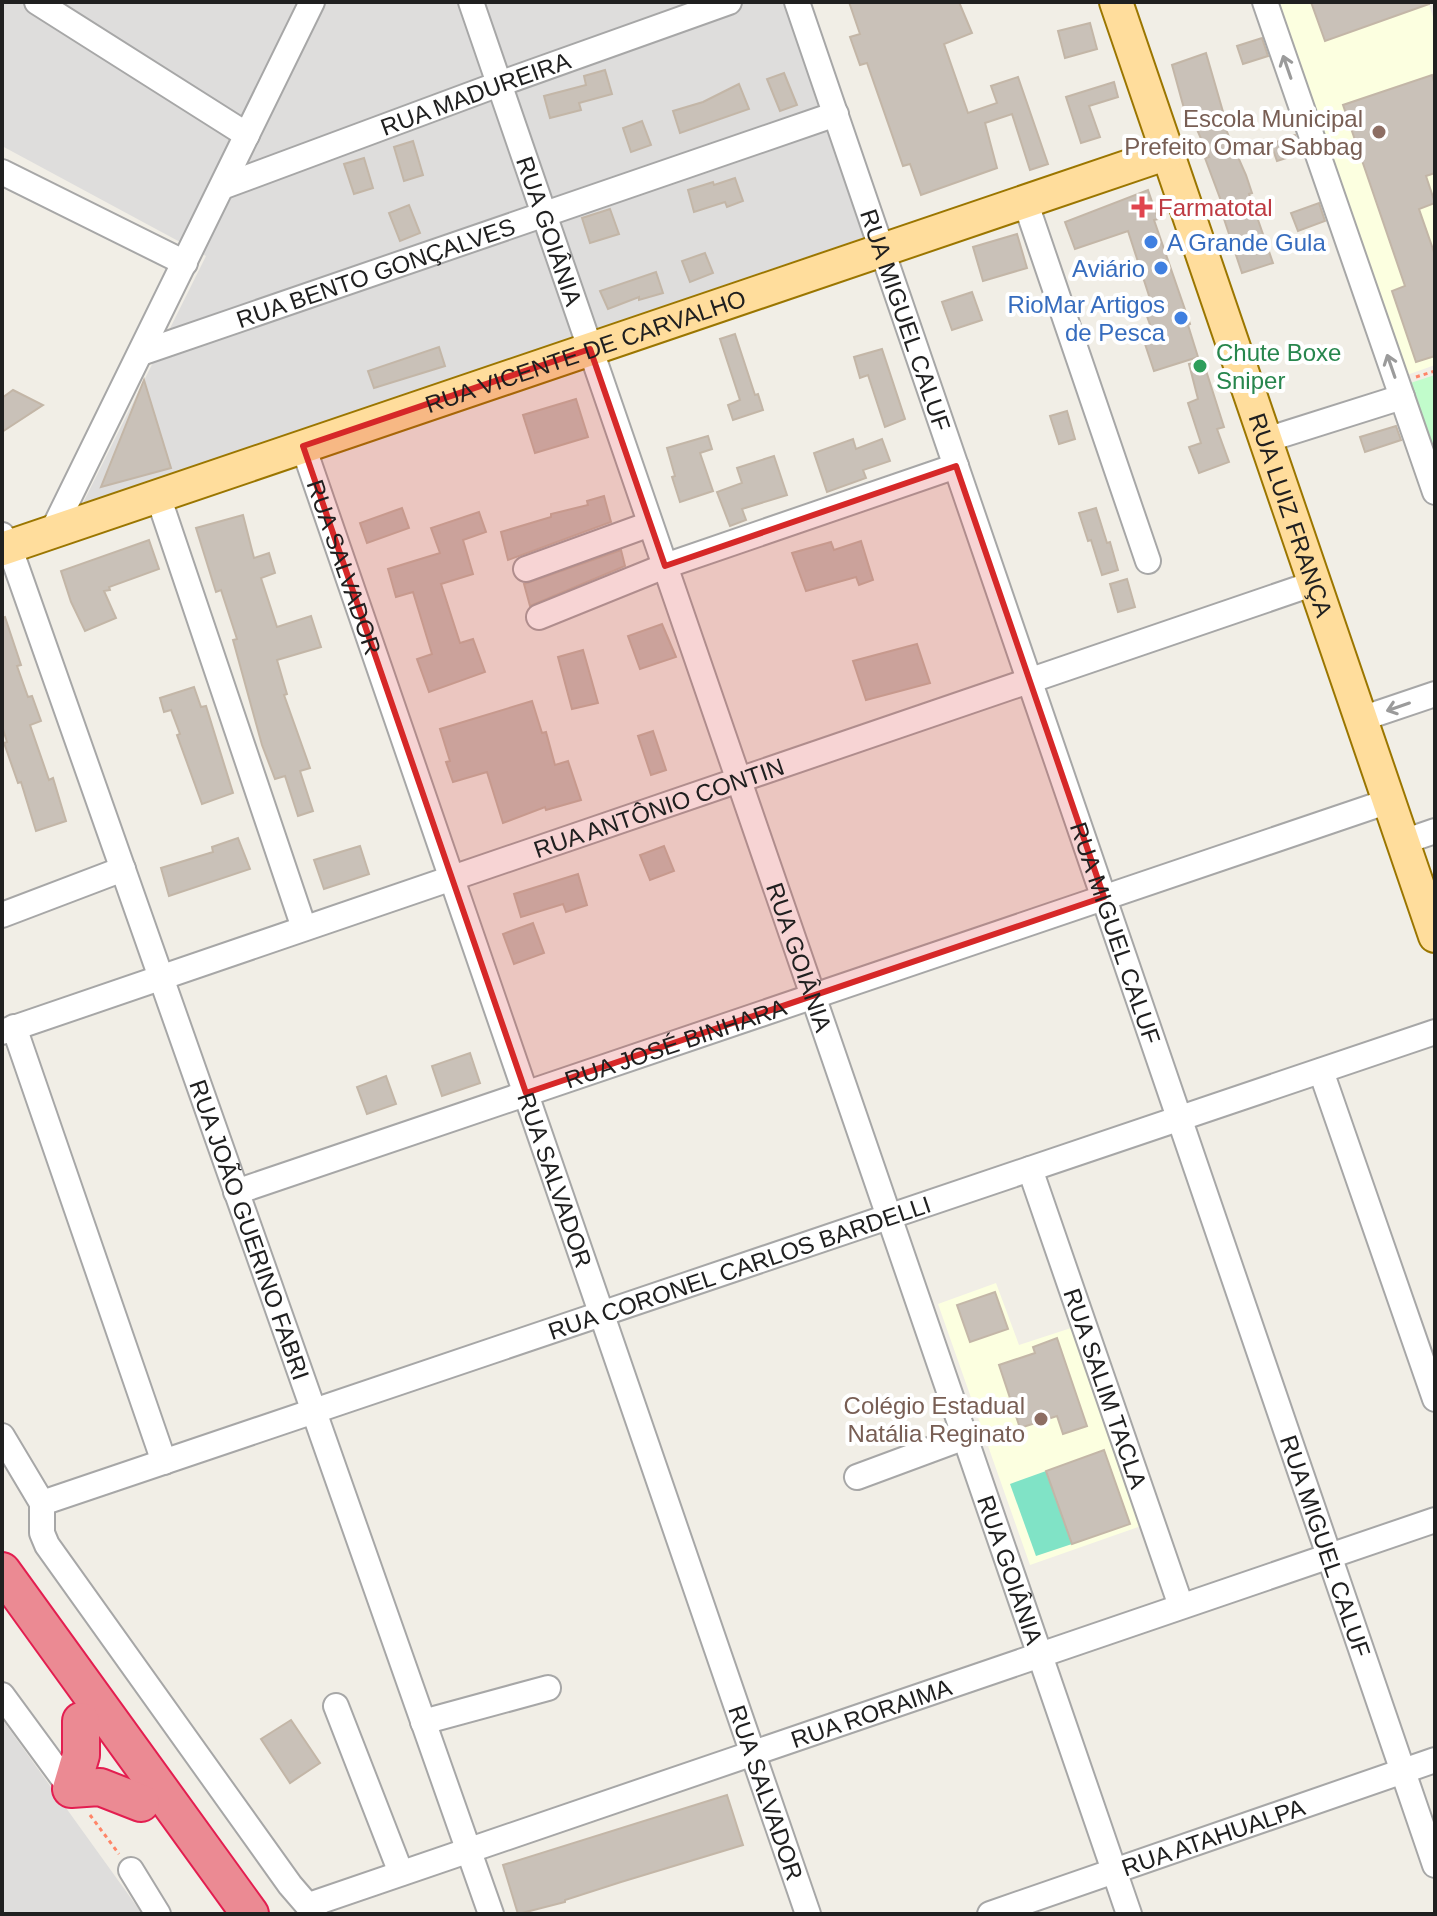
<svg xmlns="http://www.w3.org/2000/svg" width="1437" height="1916" viewBox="0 0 1437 1916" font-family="Helvetica,sans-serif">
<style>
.residential{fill:#dedddc}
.education{fill:#fcffe0}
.park{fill:#c1fccb}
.pitch{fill:#80e3c6}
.building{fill:#c9c1b8;stroke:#c3b6a7;stroke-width:2}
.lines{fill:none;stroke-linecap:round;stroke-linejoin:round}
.minor-casing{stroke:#a7a7a7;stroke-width:28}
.major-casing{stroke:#9b7600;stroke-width:36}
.highway-casing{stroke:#e31e50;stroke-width:40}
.path{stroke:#ff8568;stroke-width:3;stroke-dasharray:4 4;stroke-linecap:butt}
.minor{stroke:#fff;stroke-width:24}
.major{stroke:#ffdd9c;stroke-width:32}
.highway{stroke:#eb8a93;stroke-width:36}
.oneway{stroke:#9b9b9b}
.marked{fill:#d62828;fill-opacity:0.2;stroke:#d62828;stroke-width:6;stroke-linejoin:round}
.education-dot{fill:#8d6e63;stroke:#fff;stroke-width:3}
.health-dot{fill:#e0444e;stroke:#fff;stroke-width:3}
.shop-dot{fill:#3f7fe0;stroke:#fff;stroke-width:3}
.leisure-dot{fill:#2e9e5b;stroke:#fff;stroke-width:3}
.labels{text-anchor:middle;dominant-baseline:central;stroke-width:8;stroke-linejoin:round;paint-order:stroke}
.street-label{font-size:24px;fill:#202020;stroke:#fff}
.education-label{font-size:24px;fill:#785e54;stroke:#fff;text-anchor:end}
.health-label{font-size:24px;fill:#be3a42;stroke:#fff;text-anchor:start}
.shop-label{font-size:24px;fill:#366cbe;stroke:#fff;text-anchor:end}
.leisure-label{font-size:24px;fill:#27864d;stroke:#fff;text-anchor:start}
</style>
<rect width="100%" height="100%" fill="#f1eee6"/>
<!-- residential -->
<g class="residential">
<polygon points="2,2 788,2 868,236 82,505 206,256 2,146"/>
<polygon points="2,1719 138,1908 143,1914 2,1914"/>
</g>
<!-- education -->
<g class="education">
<polygon points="1279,2 1428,2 1435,23 1435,365 1407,375"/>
<polygon points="996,1283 1019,1345 1071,1328 1141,1526 1030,1565 938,1304"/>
</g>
<!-- park -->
<polygon class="park" points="1435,375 1435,483 1401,386"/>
<!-- pitch -->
<polygon class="pitch" points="1046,1471 1072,1544 1036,1556 1010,1484"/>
<!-- building -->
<g class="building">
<polygon points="849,2 959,2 972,33 944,44 968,113 997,103 991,86 1018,77 1048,164 1030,170 1012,114 985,123 997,168 921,195 910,164 903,166 867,63 860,65 850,37 860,34"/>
<polygon points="1311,2 1429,2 1429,4 1325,41"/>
<polygon points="1090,23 1097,49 1065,58 1058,31"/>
<polygon points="1262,38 1268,56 1243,64 1237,46"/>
<polygon points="1206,53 1226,122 1223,123 1246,175 1252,193 1249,194 1273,263 1242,273 1221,210 1224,209 1205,158 1209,157 1189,111 1185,112 1172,65"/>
<polygon points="605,70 612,94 579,103 581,110 550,118 544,96 586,85 584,76"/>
<polygon points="784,73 797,105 780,111 767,79"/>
<polygon points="1432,75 1435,85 1435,173 1426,176 1435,203 1419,209 1435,255 1435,356 1416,362 1392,291 1405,286 1343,105"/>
<polygon points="1114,82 1118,97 1089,106 1100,137 1081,143 1066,97"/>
<polygon points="739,84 749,109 680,133 673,111 703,102"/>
<polygon points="642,121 651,145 631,152 623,128"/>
<polygon points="1295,135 1302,153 1277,161 1271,144"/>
<polygon points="413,141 423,175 404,181 394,147"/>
<polygon points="364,158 373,188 354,194 344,164"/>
<polygon points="735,178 743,201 727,207 725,202 694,212 688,190 713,182 714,185"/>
<polygon points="1148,190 1158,219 1154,220 1190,324 1188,325 1198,357 1154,371 1145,344 1156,341 1144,308 1152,305 1128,231 1075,249 1065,222"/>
<polygon points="1319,203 1325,221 1298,231 1291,213"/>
<polygon points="409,205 420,233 400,241 389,213"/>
<polygon points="610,209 619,234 590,243 582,218"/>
<polygon points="1017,234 1027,268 983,281 973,247"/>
<polygon points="705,253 713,273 690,282 682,261"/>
<polygon points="656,272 663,293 639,300 639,297 608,309 600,291"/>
<polygon points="972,292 982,320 952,330 942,302"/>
<polygon points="735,334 755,395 758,394 763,410 733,420 728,405 740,400 720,339"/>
<polygon points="439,347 445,366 374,388 368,371"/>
<polygon points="882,349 905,419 885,427 868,375 860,378 854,357"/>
<polygon points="1203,361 1224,427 1217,429 1229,462 1199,473 1189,447 1201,443 1188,403 1198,399 1189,364"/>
<polygon points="144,380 171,468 101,487"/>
<polygon points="13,390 43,405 2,432 2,398"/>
<polygon points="576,399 588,437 535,453 523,415"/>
<polygon points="1067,411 1075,439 1059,444 1050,416"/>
<polygon points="1396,426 1401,440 1365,452 1360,437"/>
<polygon points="708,436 712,449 700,453 713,491 680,502 672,477 675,476 667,448"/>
<polygon points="853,439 856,449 882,439 890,461 863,470 866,478 827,492 814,453"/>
<polygon points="774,456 787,495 742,509 746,520 730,526 717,492 742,483 737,468"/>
<polygon points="604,496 611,522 508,560 501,532 551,517 551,514 588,505 587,501"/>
<polygon points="402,508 409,528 367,543 360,523"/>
<polygon points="1096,508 1107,543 1110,542 1118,570 1102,575 1091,540 1088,541 1079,513"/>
<polygon points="479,512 486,532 463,540 473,574 441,584 460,643 473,639 485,672 429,692 417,659 432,654 413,592 396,597 388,569 440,553 431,528"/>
<polygon points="243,515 254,558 269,553 275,573 261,578 277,627 311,616 321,647 277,660 287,694 284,695 310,768 300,771 313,811 298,816 285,776 275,779 262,745 233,640 237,639 221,590 216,592 196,528"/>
<polygon points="149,540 159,569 109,587 110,590 104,591 116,618 85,631 71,602 61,571"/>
<polygon points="861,541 873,580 859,585 856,577 806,591 792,553 831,542 834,550"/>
<polygon points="621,550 625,566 530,606 524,584"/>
<polygon points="1127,579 1135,607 1118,612 1110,584"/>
<polygon points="5,617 21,665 17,666 28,697 32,696 41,721 30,725 49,780 53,778 66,821 36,831 21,782 18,783 4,743 7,742 2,726 2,618"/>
<polygon points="662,624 676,657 640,669 628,636"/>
<polygon points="917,644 930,683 866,700 853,661"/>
<polygon points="583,650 598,703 572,709 558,657"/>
<polygon points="194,687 201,707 206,706 233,793 202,804 177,735 180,734 171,710 164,712 160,698"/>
<polygon points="532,701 542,733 546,732 555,765 568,761 581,800 546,810 545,807 503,823 487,772 453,782 446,762 450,761 440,729"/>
<polygon points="653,731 666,770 651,775 638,736"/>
<polygon points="238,838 250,869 169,896 161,868 213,852 212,847"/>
<polygon points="360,846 369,874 324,889 314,860"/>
<polygon points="664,846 674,871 650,880 640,855"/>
<polygon points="578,874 587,905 566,912 563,904 521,917 514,894"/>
<polygon points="533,923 544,953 514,964 503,934"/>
<polygon points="470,1053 480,1083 442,1096 432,1066"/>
<polygon points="386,1076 396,1104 367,1114 357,1087"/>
<polygon points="995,1292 1008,1329 970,1342 957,1305"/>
<polygon points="1057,1338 1087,1426 1063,1434 1057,1416 1020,1428 999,1365 1035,1353 1033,1347"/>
<polygon points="1104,1450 1130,1524 1072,1544 1046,1471"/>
<polygon points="291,1720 320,1763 290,1783 261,1739"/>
<polygon points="727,1795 743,1845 621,1882 565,1900 565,1902 518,1914 503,1865"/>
</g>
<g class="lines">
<defs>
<g id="minor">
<polyline points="37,2 247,135"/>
<path id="s1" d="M471 2 1129 1914"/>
<path id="s2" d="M797 2 1435 1865"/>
<polyline points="1265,2 1435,492"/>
<polyline points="2,172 185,263"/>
<path id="s3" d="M222 187 499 84 729 2"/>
<polyline points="1025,201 1148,561"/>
<path id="s4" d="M141 353 836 114"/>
<polyline points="1266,440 1402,397"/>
<path id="s5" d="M303 446 808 1914"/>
<polyline points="158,496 304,928"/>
<polyline points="52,532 312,2"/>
<path id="s6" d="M2 535 9 546 491 1914"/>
<polyline points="526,569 650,524"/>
<polyline points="539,617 665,566 956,466"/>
<polyline points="1361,719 1435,694"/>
<polyline points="1403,842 1435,831"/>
<polyline points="2,915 123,869"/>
<polyline points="14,1027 164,1462"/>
<path id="s7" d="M2 1032 1315 583"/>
<polyline points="1321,1071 1435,1399"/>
<path id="s8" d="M1030 1169 1181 1606"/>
<path id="s9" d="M236 1192 1389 801"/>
<polyline points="2,1436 42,1503 42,1533 47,1545 290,1885 315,1914"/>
<polyline points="857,1477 965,1437"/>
<path id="s10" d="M42 1503 1435 1032"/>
<polyline points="2,1695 71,1789"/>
<polyline points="336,1706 401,1873"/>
<polyline points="423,1722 548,1688"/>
<polyline points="131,1870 158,1914"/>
<path id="s11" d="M309 1905 1435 1520"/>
<path id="s12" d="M990 1914 1435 1760"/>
</g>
<g id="major">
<path id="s13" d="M1116 2 1435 936"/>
<path id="s14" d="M2 549 1168 153"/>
</g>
<g id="highway">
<polyline points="2,1571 250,1914"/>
<polyline points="81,1721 81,1755 71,1789 100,1787 141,1803"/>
</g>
</defs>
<!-- minor casing -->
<use href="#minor" class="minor-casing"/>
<!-- major casing -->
<use href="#major" class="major-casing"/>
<!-- highway casing -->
<use href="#highway" class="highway-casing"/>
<!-- path -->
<g class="path">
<polyline points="1416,377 1435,371"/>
<polyline points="90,1815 119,1854"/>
</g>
<!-- minor -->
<use href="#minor" class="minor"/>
<!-- major -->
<use href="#major" class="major"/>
<!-- highway -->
<use href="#highway" class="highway"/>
</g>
<!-- one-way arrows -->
<defs><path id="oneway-shaft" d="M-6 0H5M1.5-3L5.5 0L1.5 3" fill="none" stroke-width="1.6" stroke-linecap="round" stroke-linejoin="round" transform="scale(2)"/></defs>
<g class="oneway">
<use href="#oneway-shaft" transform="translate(1287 67) rotate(-109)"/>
<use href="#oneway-shaft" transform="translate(1391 366) rotate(-109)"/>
<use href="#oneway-shaft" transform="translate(1398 707) rotate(161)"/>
</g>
<!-- marked area -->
<path class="marked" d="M590 349 665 566 956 466 1104 897 526 1093 303 446Z"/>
<!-- markers -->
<g class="education-dot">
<circle cx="1379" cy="132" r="8"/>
<circle cx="1041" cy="1419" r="8"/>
</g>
<path class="health-dot" d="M1138 195h8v8h8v8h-8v8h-8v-8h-8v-8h8z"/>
<g class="shop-dot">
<circle cx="1151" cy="242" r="8"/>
<circle cx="1161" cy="268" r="8"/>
<circle cx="1181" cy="318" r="8"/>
</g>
<circle class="leisure-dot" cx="1200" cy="366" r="8"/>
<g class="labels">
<!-- street labels -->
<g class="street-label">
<text stroke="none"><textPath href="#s3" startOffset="270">RUA MADUREIRA</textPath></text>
<text stroke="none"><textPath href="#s1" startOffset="242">RUA GOIÂNIA</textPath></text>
<text stroke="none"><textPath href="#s4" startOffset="248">RUA BENTO GONÇALVES</textPath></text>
<text stroke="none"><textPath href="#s2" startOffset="336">RUA MIGUEL CALUF</textPath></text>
<text stroke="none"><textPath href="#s14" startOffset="616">RUA VICENTE DE CARVALHO</textPath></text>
<text stroke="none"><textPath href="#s13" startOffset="542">RUA LUIZ FRANÇA</textPath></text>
<text stroke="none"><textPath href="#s5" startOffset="128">RUA SALVADOR</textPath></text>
<text stroke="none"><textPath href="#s7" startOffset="694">RUA ANTÔNIO CONTIN</textPath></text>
<text stroke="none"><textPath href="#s2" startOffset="984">RUA MIGUEL CALUF</textPath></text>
<text stroke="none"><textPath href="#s1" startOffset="1010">RUA GOIÂNIA</textPath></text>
<text stroke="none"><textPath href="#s9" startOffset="464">RUA JOSÉ BINHARA</textPath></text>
<text stroke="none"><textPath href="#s5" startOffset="776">RUA SALVADOR</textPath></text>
<text stroke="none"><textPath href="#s6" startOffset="738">RUA JOÃO GUERINO FABRI</textPath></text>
<text stroke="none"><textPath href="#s10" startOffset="736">RUA CORONEL CARLOS BARDELLI</textPath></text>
<text stroke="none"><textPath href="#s8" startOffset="232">RUA SALIM TACLA</textPath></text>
<text stroke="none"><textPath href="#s2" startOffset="1632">RUA MIGUEL CALUF</textPath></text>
<text stroke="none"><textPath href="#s1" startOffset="1658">RUA GOIÂNIA</textPath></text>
<text stroke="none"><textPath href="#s11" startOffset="594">RUA RORAIMA</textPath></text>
<text stroke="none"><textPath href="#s5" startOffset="1424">RUA SALVADOR</textPath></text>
<text stroke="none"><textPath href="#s12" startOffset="236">RUA ATAHUALPA</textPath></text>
</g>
<!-- education labels -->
<g class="education-label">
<text x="1363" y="118">Escola Municipal<tspan x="1363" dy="28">Prefeito Omar Sabbag</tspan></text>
<text x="1025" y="1405">Colégio Estadual<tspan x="1025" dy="28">Natália Reginato</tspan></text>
</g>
<!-- health labels -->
<g class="health-label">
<text x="1158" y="207">Farmatotal</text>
</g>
<!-- shop labels -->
<g class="shop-label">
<text x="1167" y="242" text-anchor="start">A Grande Gula</text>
<text x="1145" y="268">Aviário</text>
<text x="1165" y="304">RioMar Artigos<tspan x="1165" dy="28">de Pesca</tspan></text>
</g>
<!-- leisure labels -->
<g class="leisure-label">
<text x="1216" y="352">Chute Boxe<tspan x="1216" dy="28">Sniper</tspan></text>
</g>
</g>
<!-- border -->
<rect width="1437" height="1916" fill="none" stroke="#202020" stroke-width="8"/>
</svg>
